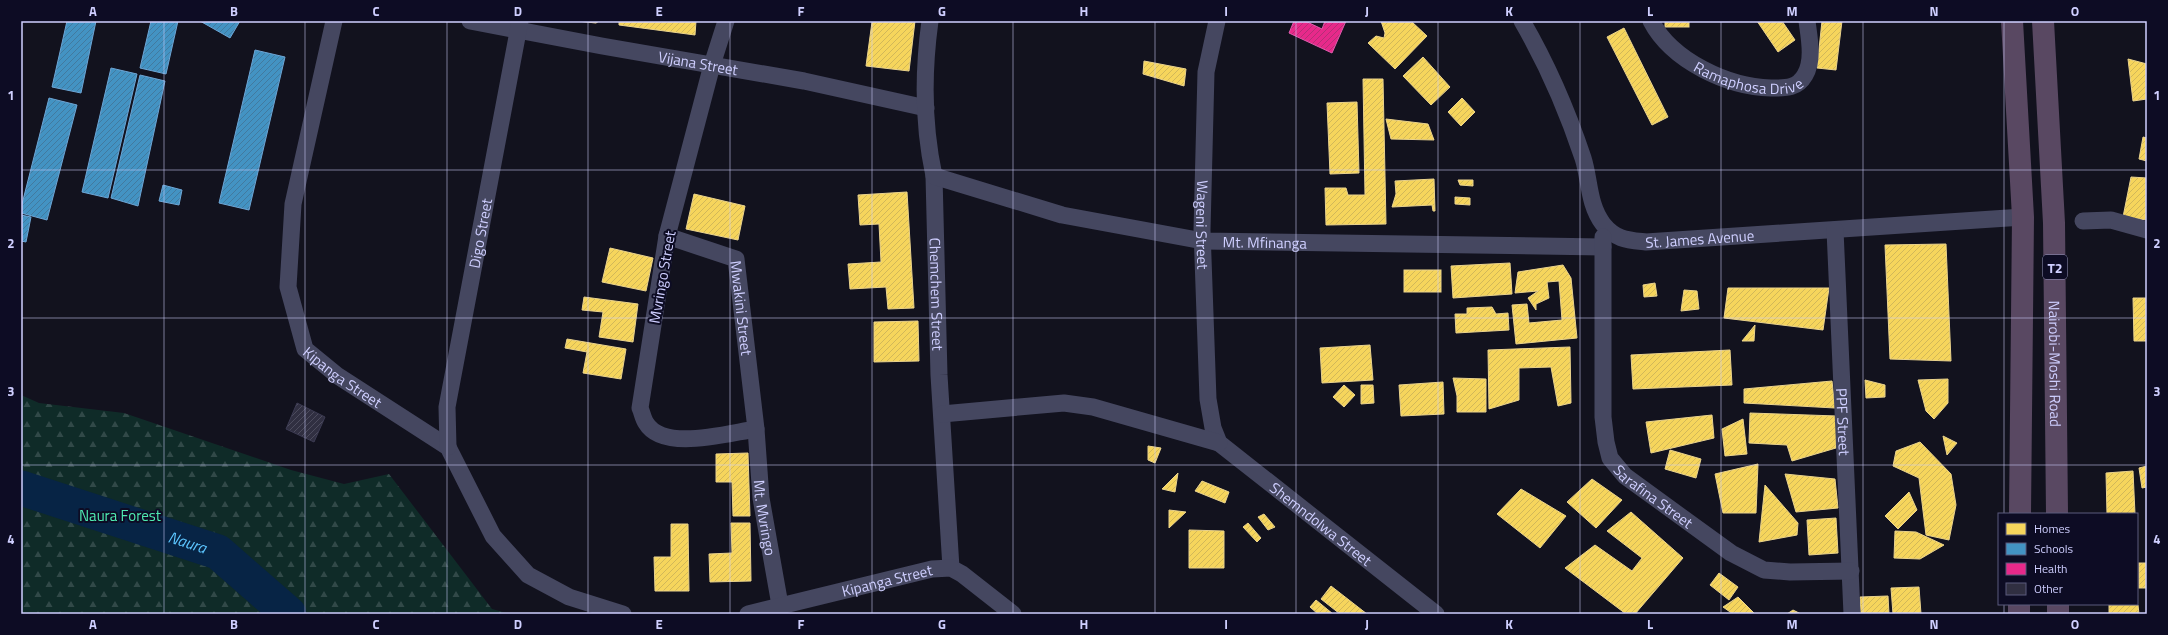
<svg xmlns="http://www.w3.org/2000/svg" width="2168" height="635" viewBox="0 0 2168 635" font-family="'Titillium Web',sans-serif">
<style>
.forest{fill:url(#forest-firs)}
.homes{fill:url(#homes-hatch);stroke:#ead38d}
.schools{fill:url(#schools-hatch);stroke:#6da5d5}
.health{fill:url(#health-hatch);stroke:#e05bad}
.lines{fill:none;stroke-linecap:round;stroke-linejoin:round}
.river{stroke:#072445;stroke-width:35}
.building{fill:url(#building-hatch);stroke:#3c3b53}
.street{stroke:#454760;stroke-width:17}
.highway{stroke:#594862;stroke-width:22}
.grid{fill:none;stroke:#cfcfff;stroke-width:1;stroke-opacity:0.55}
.labels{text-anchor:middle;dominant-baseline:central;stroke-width:4;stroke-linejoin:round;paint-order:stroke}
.shield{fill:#0d0c24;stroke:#9594bd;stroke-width:1}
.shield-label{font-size:14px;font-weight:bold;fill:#cfcfff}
.street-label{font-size:15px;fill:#cfcfff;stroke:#0d0c24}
.park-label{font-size:15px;fill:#4febb2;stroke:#0d0c24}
.water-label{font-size:16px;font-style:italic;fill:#5dc6ff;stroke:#0d0c24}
.neatline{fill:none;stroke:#cfcfff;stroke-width:1.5}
.grid-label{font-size:13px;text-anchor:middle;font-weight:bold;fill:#cfcfff}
</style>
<defs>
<pattern id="forest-firs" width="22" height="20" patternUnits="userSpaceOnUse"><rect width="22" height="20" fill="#0f2b28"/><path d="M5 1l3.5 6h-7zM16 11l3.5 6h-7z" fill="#314948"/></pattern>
<pattern id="homes-hatch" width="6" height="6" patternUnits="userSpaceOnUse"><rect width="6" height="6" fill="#f6d55c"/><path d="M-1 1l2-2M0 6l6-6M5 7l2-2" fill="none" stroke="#d1b759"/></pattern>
<pattern id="schools-hatch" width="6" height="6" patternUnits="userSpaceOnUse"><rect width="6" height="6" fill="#4393c3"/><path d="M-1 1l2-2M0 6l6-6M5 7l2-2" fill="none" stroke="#427a9f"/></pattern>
<pattern id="health-hatch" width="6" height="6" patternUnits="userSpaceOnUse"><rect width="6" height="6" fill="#e7298a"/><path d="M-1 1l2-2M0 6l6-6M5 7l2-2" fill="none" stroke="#b42f77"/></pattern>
<pattern id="building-hatch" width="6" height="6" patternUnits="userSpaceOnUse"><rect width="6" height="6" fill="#302f41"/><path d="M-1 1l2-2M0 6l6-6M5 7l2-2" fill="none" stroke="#4d4c5e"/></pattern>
</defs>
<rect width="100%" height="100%" fill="#12121e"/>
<!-- forest -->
<polygon class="forest" points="21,395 39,403 124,413 291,470 344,484 389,474 492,609 510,614 21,614"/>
<!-- homes -->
<g class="homes">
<polygon points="577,21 599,21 596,23"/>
<polygon points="619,21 696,21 695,35 619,25"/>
<polygon points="874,21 915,21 909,71 866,66 872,22"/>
<polygon points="1411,21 1427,36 1395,69 1368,43 1376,36 1384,38 1385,33 1381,21"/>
<rect x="1665" y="21" width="24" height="6"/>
<polygon points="1757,21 1782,21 1795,40 1778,52"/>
<polygon points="1822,21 1842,21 1836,70 1817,68"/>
<polygon points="1624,28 1668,117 1652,125 1607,37"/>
<polygon points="1423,57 1450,87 1431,105 1403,76"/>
<polygon points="2128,59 2147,64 2147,99 2133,101"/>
<polygon points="1144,61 1186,69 1184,86 1143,74"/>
<polygon points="1363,79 1383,79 1386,224 1326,225 1325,188 1346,188 1348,195 1365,195"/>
<polygon points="1462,98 1475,112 1461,126 1448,112"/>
<polygon points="1357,102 1359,173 1330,174 1327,103"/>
<polygon points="1386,119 1428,124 1434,140 1391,139"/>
<polygon points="2143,137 2147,138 2147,161 2139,159"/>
<polygon points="2131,177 2147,178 2147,220 2123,217"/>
<polygon points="1434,179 1435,211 1433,211 1432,205 1392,207 1396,194 1395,181"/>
<polygon points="1458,180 1473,180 1473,186 1460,185"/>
<polygon points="907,192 914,308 888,309 886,287 850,289 848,264 881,262 879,224 860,225 858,195"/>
<polygon points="694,194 745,206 738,240 686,229"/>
<polygon points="1455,197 1470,198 1470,205 1455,204"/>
<polygon points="1946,244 1951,361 1890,359 1885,245"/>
<polygon points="610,248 653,258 646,291 602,282"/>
<polygon points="1510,263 1512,294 1453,298 1451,266"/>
<polygon points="1563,265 1571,278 1577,338 1516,344 1512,305 1527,304 1529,323 1562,320 1559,281 1547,282 1549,298 1536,304 1536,310 1528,298 1538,291 1515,293 1518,272"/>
<rect x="1404" y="270" width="37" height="22"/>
<polygon points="1655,283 1657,296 1644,297 1643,285"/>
<polygon points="1728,288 1829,288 1823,330 1724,318"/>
<polygon points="1684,290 1697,291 1699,309 1681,311"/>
<polygon points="584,297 638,304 633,342 599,337 603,312 582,310"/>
<polygon points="2133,298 2147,298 2147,341 2134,341"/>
<polygon points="1492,307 1496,314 1508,313 1509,330 1456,333 1455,314 1467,314 1467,308"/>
<polygon points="918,321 919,361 874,362 874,322"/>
<polygon points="1755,325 1754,341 1742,341"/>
<polygon points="567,339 626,349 621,379 583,373 587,352 565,348"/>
<polygon points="1370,345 1373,380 1322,383 1320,348"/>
<polygon points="1570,347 1571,403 1558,406 1551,367 1519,368 1519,400 1489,409 1488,350"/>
<polygon points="1730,350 1732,385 1633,389 1631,355"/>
<polygon points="1453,378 1486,379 1486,412 1457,412 1457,396"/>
<polygon points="1948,379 1948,403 1934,419 1926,411 1918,380"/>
<polygon points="1865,380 1885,385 1885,397 1866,398"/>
<polygon points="1832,381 1835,408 1744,403 1744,389"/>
<polygon points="1443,382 1444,414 1401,416 1399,385"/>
<polygon points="1344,385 1355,395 1344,407 1333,397"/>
<polygon points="1361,385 1373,385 1374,403 1361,404"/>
<polygon points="1750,413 1837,416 1836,448 1792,461 1787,445 1749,443"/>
<polygon points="1712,415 1714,438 1651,453 1646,422"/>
<polygon points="1743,419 1747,454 1725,456 1722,429"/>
<polygon points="1943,436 1957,443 1947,455"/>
<polygon points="1920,442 1951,474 1956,505 1949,540 1926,535 1919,478 1893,466 1896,451"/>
<polygon points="1148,446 1161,448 1155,463 1148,460"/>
<polygon points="1670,450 1701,459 1696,478 1665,469"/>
<polygon points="748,453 750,516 733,516 732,482 716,482 716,454"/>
<polygon points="1758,464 1756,513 1723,513 1715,474"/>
<polygon points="2147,466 2147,487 2142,488 2139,468"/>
<polygon points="2133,471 2135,514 2107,514 2106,473"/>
<polygon points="1178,473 1175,492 1162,489"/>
<polygon points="1785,474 1835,479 1838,508 1796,512"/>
<polygon points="1592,479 1622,500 1596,528 1567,502"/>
<polygon points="1202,481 1229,492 1225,503 1195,491"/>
<polygon points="1765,485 1798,523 1797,535 1759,542"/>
<polygon points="1521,489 1566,516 1540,548 1497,514"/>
<polygon points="1909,492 1917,510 1898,529 1885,516"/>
<polygon points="1169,510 1186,512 1169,528"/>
<polygon points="1631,512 1683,558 1635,614 1626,614 1565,568 1595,545 1632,571 1642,558 1607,531"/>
<polygon points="1264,514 1275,527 1268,530 1258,517"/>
<polygon points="1836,518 1838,553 1809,555 1807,520"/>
<polygon points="731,523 750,523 751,581 710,582 709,554 732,553"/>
<polygon points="1248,523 1261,538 1257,542 1243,527"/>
<polygon points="671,524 688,524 689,591 655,591 654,557 671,557"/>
<polygon points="1189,530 1224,531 1224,568 1189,568"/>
<polygon points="1895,531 1916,532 1944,545 1920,559 1894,558"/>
<rect x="2139" y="563" width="8" height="25"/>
<polygon points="1719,573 1738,587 1729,600 1710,585"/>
<polygon points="1331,586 1367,614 1340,614 1321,599"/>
<polygon points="1919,587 1921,614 1893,614 1891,588"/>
<polygon points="1888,596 1889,614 1861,614 1860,597"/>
<polygon points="1738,597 1755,614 1733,614 1723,607"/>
<polygon points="1316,600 1333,614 1318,614 1310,607"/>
<polygon points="2109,605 2138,605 2139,614 2109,614"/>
<polygon points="1793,610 1801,614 1787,614"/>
</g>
<!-- schools -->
<g class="schools">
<polygon points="67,21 96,21 81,93 52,87"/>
<polygon points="151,21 178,21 166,74 140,68"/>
<polygon points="200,21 240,21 230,38"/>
<polygon points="255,50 285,57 249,210 219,203"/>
<polygon points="111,68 137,74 108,198 82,192"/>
<polygon points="140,75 165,81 138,206 111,198"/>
<polygon points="49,98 77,105 47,220 21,213 21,208"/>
<polygon points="163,185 182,190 179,205 159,201"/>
<polygon points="21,215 31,217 26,242 21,241"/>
</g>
<!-- health -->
<polygon class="health" points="1294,21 1305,21 1322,29 1325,21 1346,21 1332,53 1289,33"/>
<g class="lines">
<!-- river -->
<path class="river" id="s1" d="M21 488 218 552 289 614"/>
</g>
<!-- building -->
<polygon class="building" points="297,403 325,417 314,442 286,429"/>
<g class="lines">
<!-- street -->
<g class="street">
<path id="s2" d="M334 21 293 204 288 287 305 349 338 376 448 447 493 536 528 575 569 597 623 614"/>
<path id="s3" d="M470 21 602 46 804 81 926 108"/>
<path d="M726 21 712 65 667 236 640 408C642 412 643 419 646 423 663 452 728 433 756 429"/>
<path id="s4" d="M930 21C923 72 923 125 934 176L939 375 951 568"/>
<path id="s5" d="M1217 21 1206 72 1202 230 1208 399 1213 428 1219 443 1436 614"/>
<path id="s6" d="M1522 21C1547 64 1567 110 1583 158 1590 180 1588 204 1603 224 1616 240 1628 240 1646 242L2023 217"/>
<path id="s7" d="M1651 21C1672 61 1728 87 1771 88 1785 88 1797 89 1805 75 1814 60 1809 37 1807 21"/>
<path id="s8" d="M934 176 1062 215 1203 241 1603 247"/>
<polyline points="2083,221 2111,220 2147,230"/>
<path id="s9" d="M1835 230 1852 614"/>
<path id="s10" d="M667 236 736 259 756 429 761 498 780 605"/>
<path id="s11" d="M1603 237V417L1606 442 1610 458 1625 476 1731 553 1764 570 1790 572 1851 571"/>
<polyline points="942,414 1064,403 1093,407 1219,443"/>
<path id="s12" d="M448 447 447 407 520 21"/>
<path id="s13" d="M748 614 932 569 951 568 962 574 1013 614"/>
</g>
<!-- highway -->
<g class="highway">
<polyline points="2012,21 2023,217 2020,514"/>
<path id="s14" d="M2043 21 2054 223 2057 514"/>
<polyline points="2058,604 2058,614"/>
<polyline points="2019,614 2019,604"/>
</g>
</g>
<!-- grid -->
<path class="grid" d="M164 21V614M305 21V614M447 21V614M588 21V614M730 21V614M872 21V614M1013 21V614M1155 21V614M1296 21V614M1438 21V614M1580 21V614M1721 21V614M1863 21V614M2004 21V514M21 170H2147M21 318H2147M21 465H2147M2004 604V614"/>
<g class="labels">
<!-- shield labels -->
<rect class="shield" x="2043" y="255" width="24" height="24" rx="3"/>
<g class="shield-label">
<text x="2055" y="267">T2</text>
</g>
<!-- street labels -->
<g class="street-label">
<text stroke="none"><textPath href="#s3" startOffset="232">Vijana Street</textPath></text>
<text stroke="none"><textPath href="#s7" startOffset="119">Ramaphosa Drive</textPath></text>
<text stroke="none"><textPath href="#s5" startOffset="205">Wageni Street</textPath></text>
<text stroke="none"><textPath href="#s12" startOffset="217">Digo Street</textPath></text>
<text stroke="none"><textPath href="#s6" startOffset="322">St. James Avenue</textPath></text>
<text stroke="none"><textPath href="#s8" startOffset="339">Mt. Mfinanga</textPath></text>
<text transform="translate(662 277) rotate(-80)">Mvringo Street</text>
<text stroke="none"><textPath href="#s4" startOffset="274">Chemchem Street</textPath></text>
<text stroke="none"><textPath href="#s10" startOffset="122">Mwakini Street</textPath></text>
<text stroke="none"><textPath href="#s14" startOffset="343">Nairobi-Moshi Road</textPath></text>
<text stroke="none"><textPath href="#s2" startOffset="382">Kipanga Street</textPath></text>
<text stroke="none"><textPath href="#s9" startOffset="192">PPF Street</textPath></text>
<text stroke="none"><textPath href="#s11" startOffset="280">Sarafina Street</textPath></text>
<text stroke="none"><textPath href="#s10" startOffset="333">Mt. Mvringo</textPath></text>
<text stroke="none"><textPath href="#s5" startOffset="555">Shemndolwa Street</textPath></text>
<text stroke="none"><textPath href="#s13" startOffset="143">Kipanga Street</textPath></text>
</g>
<!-- park labels -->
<g class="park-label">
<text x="120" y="515">Naura Forest</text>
</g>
<!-- water labels -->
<g class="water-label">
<text stroke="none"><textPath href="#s1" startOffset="175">Naura</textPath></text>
</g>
</g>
<!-- border -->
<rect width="2168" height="635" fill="none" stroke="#0d0c24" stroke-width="44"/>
<!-- legend -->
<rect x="1998" y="513" width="140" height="92" fill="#0d0c24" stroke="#5b5a7c"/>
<rect x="2006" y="523" width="20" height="12" fill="#f6d55c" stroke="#5b5a7c"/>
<text x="2034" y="533" font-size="12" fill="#cfcfff">Homes</text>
<rect x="2006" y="543" width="20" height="12" fill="#4393c3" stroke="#5b5a7c"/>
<text x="2034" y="553" font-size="12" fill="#cfcfff">Schools</text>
<rect x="2006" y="563" width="20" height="12" fill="#e7298a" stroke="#5b5a7c"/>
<text x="2034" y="573" font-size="12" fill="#cfcfff">Health</text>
<rect x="2006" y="583" width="20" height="12" fill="#302f41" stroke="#5b5a7c"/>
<text x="2034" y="593" font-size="12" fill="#cfcfff">Other</text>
<rect x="22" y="22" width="2124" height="591" class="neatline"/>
<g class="grid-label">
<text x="93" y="16">A</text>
<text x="234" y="16">B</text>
<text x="376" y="16">C</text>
<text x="518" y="16">D</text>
<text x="659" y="16">E</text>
<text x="801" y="16">F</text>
<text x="942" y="16">G</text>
<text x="1084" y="16">H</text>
<text x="1226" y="16">I</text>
<text x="1367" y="16">J</text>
<text x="1509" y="16">K</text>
<text x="1650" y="16">L</text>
<text x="1792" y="16">M</text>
<text x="1934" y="16">N</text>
<text x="2075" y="16">O</text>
<text x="11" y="100">1</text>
<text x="2157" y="100">1</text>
<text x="11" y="248">2</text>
<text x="2157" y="248">2</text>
<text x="11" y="396">3</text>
<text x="2157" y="396">3</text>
<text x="11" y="544">4</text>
<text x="2157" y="544">4</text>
<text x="93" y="629">A</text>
<text x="234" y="629">B</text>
<text x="376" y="629">C</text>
<text x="518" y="629">D</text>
<text x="659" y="629">E</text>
<text x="801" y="629">F</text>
<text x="942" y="629">G</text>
<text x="1084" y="629">H</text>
<text x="1226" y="629">I</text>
<text x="1367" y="629">J</text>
<text x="1509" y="629">K</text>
<text x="1650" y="629">L</text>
<text x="1792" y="629">M</text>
<text x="1934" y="629">N</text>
<text x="2075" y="629">O</text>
</g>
</svg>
